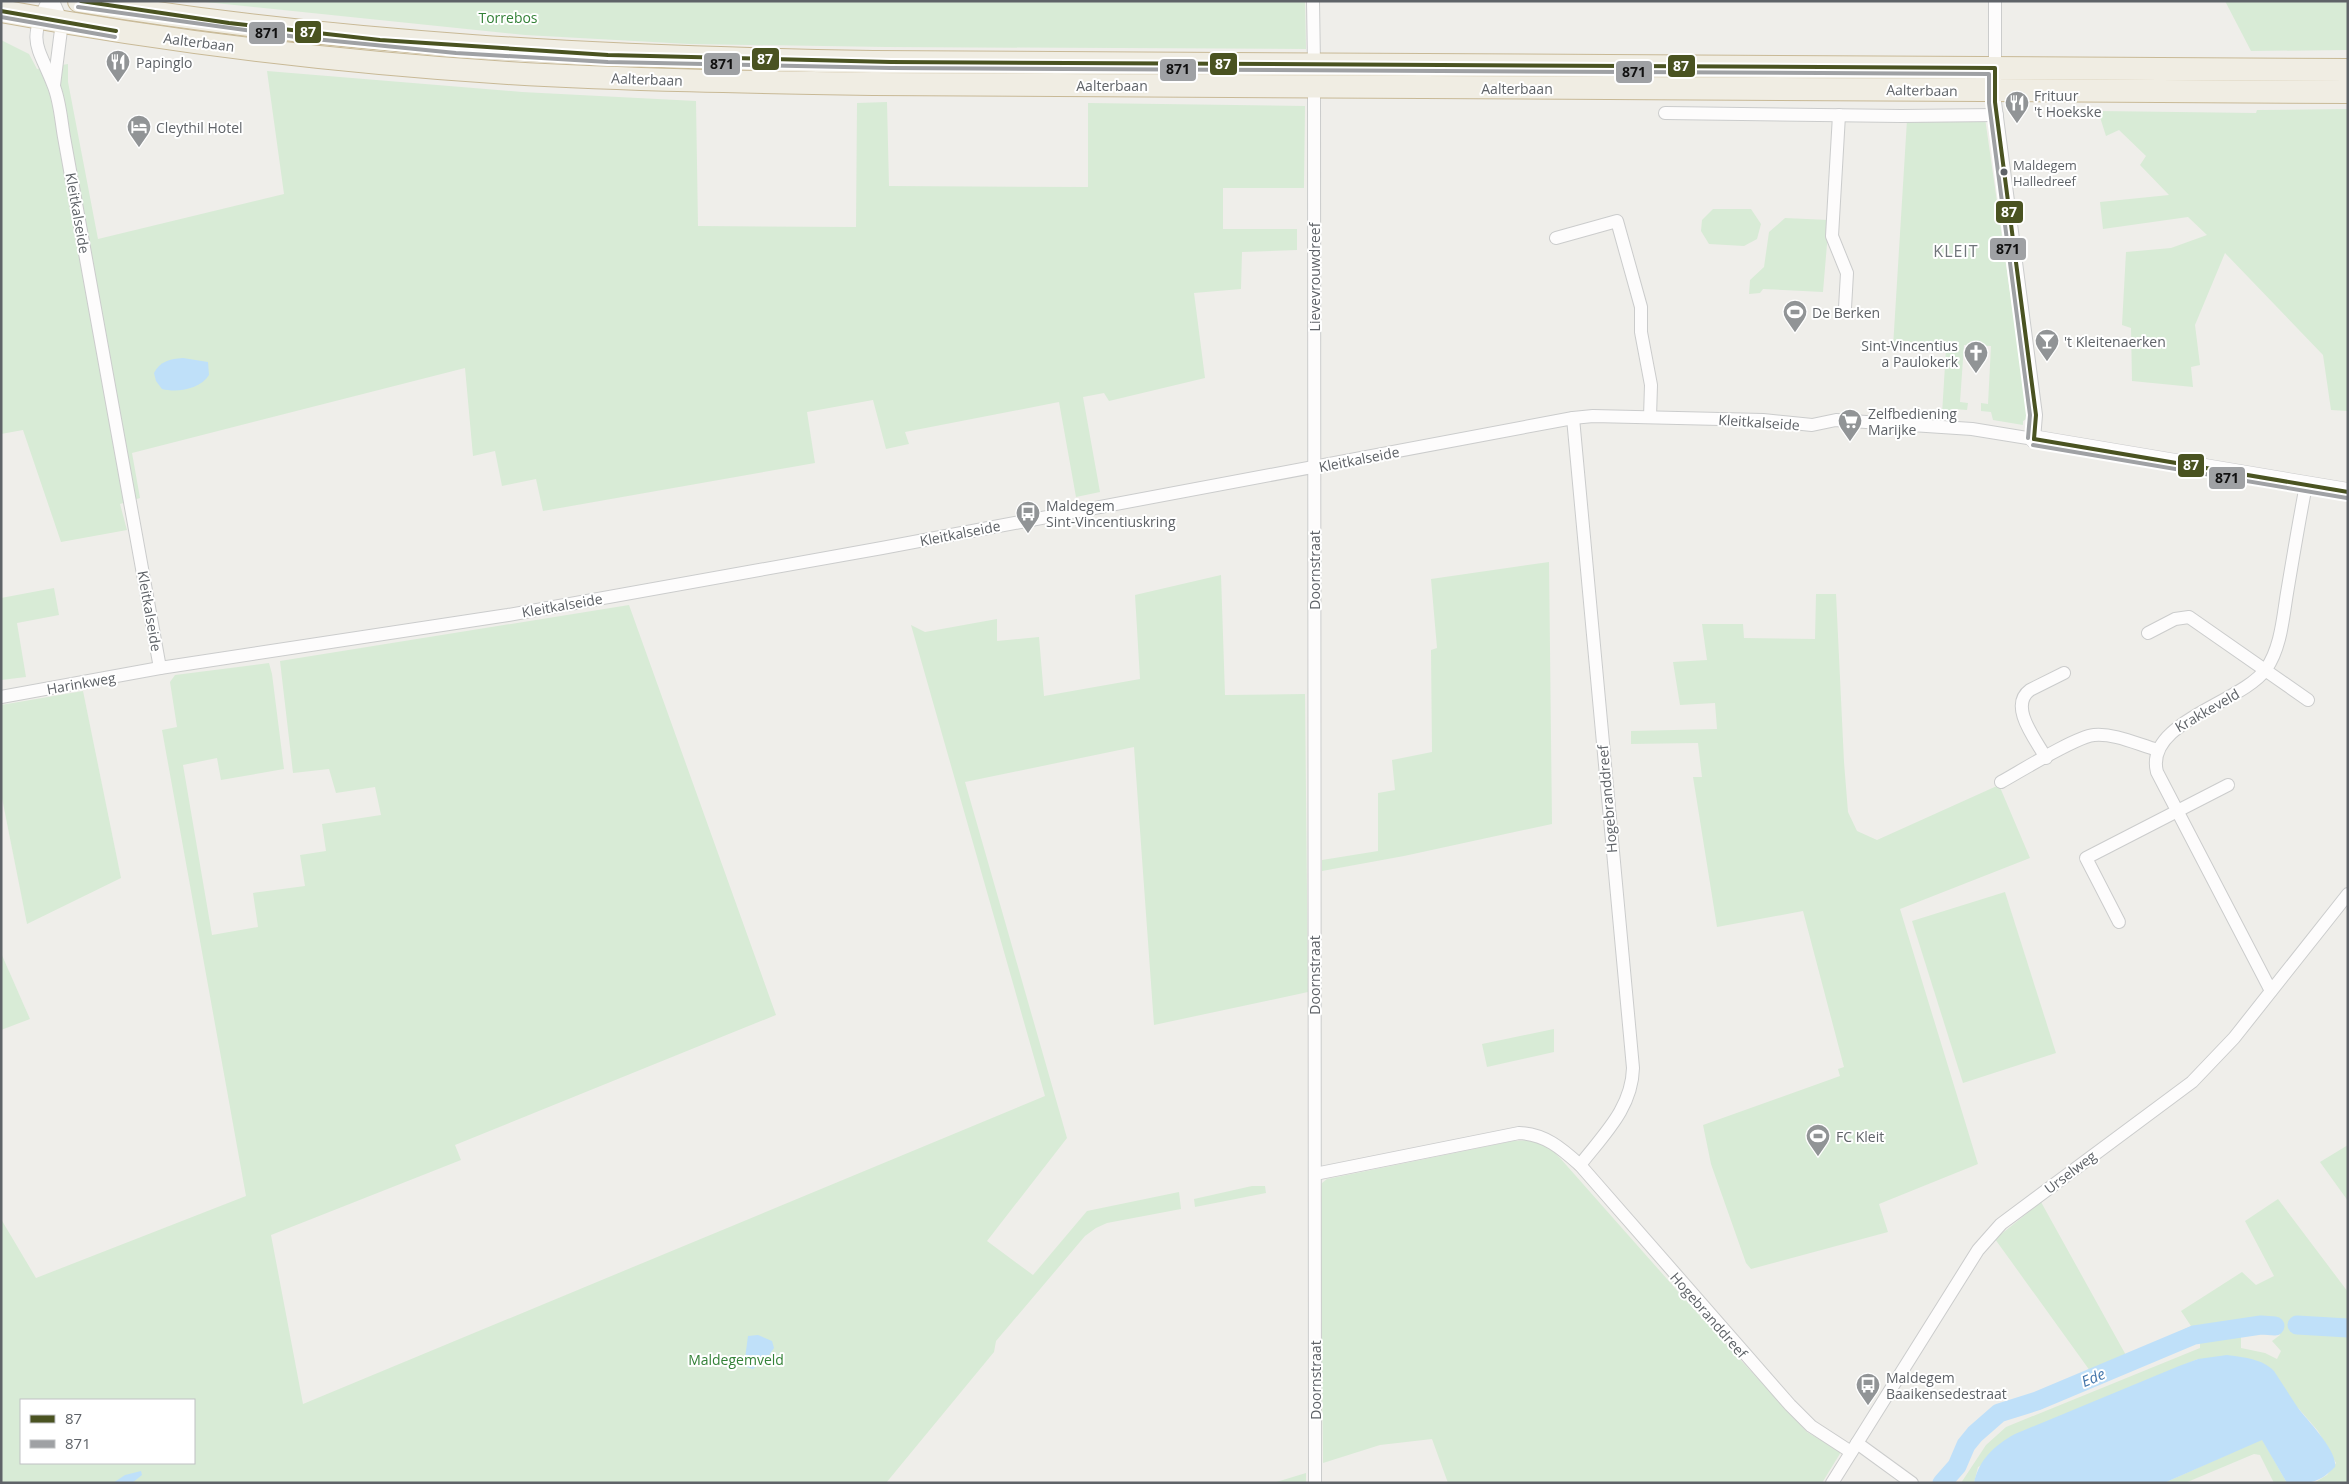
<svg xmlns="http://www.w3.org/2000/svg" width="2349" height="1484" viewBox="0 0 2349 1484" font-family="'Open Sans',sans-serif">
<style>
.green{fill:#d8ebd6;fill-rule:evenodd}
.water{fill:#bfe0f9}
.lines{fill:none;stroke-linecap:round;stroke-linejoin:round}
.river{stroke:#bfe0f9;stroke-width:19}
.street-casing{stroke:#cbcccc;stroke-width:14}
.secondary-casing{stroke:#cacacb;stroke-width:19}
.highway-casing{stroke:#c8b996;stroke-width:24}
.street{stroke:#fdfcfc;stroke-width:12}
.secondary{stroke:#fdfcfc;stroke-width:18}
.highway{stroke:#f0ede3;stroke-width:22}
.bus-1-casing{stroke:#fff;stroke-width:8}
.bus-2-casing{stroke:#fff;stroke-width:8}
.bus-1{stroke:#4a5321;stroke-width:4}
.bus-2{stroke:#9fa1a4;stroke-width:4}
.bus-dot{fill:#5f6368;stroke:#fff;stroke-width:2}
.labels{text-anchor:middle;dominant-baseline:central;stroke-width:4;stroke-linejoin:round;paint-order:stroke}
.bus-label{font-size:13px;fill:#5f6368;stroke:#fff;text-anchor:start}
.park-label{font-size:14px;fill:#348238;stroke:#fff}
.street-label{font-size:14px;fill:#5f6368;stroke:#fff}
.poi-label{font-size:14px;fill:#5f6368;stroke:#fff;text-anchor:start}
.water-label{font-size:15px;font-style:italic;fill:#4174aa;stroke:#fff}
.quarter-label{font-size:16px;letter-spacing:1px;fill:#70757a;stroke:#fff}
.line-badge{stroke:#fff;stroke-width:2}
.badge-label{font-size:14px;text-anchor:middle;font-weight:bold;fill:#fff}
.pale-badge-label{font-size:14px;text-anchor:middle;font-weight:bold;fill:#111}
</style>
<rect width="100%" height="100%" fill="#efeeea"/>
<!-- green -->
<g class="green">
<polygon points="196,1 1305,1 1306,49 886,47 689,44 525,35"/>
<polygon points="2225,1 2348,1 2348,50 2251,51"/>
<polygon points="1,40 29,54 37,69 68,64 68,82 98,239 284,194 267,71 522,92 696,101 698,226 856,227 857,103 887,102 889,186 1088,187 1088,103 1305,106 1304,188 1223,188 1223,229 1297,229 1297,250 1242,252 1241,289 1194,293 1205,378 1109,401 1104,393 1083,397 1100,492 1076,497 1059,402 905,432 909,444 886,449 873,400 807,412 815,463 543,511 536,479 502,486 495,451 473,456 465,368 132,453 140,498 120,504 127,530 61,542 23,430 1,434"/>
<polygon points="2348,109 2348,411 2331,410 2323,355 2225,253 2195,325 2200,365 2191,367 2193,387 2132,381 2131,328 2122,325 2126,252 2171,248 2207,235 2188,217 2103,229 2100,202 2169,195 2140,165 2146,156 2119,130 2106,136 2098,111 2256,113 2257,110"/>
<polygon points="1985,118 2028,418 2023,421 2023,425 1993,420 1991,412 1981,411 1981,403 1988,404 1991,346 1964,345 1960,402 1968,403 1967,410 1954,409 1951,415 1942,414 1946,349 1893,347 1907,120"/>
<polygon points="1713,209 1751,209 1761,224 1757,239 1744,246 1709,244 1701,231 1702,220"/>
<polygon points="1785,218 1829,220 1823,292 1763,289 1760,293 1749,294 1750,280 1764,267 1769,232"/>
<polygon points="1549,562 1552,824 1404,856 1322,871 1322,860 1378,851 1378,793 1395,790 1392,760 1432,752 1431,650 1437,648 1431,579"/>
<path d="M1221 575 1225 695 1305 694 1308 992 1154 1025 1134 747 965 782 1067 1138 987 1241 1033 1275 1087 1211 1179 1192 1181 1209 1107 1223 1096 1228 1085 1236 996 1341 994 1352 886 1483H1V1219L36 1278 246 1196 162 730 177 727 170 682 175 675 269 663 272 674 284 769 221 780 217 758 183 765 212 935 258 927 253 893 305 886 300 855 326 851 322 824 381 815 375 787 336 793 329 769 293 773 280 661 629 605 776 1015 455 1145 461 1160 271 1235 303 1404 1045 1096 911 625 925 632 997 619V641L1039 637 1044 696 1140 679 1135 595ZM21 1400H194V1463H21Z"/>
<polygon points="54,588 59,615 17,623 26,677 1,680 1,598"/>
<polygon points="1816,594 1836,594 1844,762 1848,812 1857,831 1877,840 1999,785 2030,858 1900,909 1978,1164 1879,1204 1888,1232 1751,1269 1746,1263 1711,1164 1703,1125 1840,1076 1838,1069 1844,1067 1803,911 1717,927 1693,777 1702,777 1698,743 1631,744 1631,731 1717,729 1715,703 1680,705 1673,662 1707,660 1702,624 1743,624 1744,638 1815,639"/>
<polygon points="83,691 121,878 27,924 1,793 1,705"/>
<polygon points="2005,892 2056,1053 1963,1083 1912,921"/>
<polygon points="1,953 30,1019 1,1030"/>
<polygon points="1554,1029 1554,1052 1487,1067 1482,1044"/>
<polygon points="1532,1140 1549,1147 1560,1158 1690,1305 1807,1432 1841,1452 1822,1483 1448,1483 1432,1439 1380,1445 1323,1463 1320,1190 1322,1183 1327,1179 1513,1141"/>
<polygon points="2348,1145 2348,1201 2320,1162"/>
<polygon points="1252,1186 1265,1186 1266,1193 1195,1207 1194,1199"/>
<path d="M2278 1199 2348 1292V1482L2314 1483 2327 1475 2336 1463 2318 1431 2299 1409 2198 1359 2135 1385 1978 1467 1974 1483H1961L1986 1445 2006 1427 2200 1348V1340L2098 1382 1995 1239 2041 1202 2127 1357 2191 1326 2181 1311 2242 1272 2256 1285 2274 1276 2245 1221ZM2275 1327 2280 1335 2272 1341 2281 1351 2277 1359 2265 1353 2241 1348V1333Z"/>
<polygon points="2262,1439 2287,1483 2274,1483 2260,1455 2254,1454 2185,1483 2164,1483"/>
<polygon points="1306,1473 1306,1483 1273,1483"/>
</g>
<!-- water -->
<g class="water">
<path d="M183 358 208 362 209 375C200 389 178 393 162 389L156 381 154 373C160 361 170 359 183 358Z"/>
<polygon points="758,1335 772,1341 774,1348 767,1358 753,1369 744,1366 748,1336"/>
<path d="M2227 1355C2243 1357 2263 1359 2274 1371 2282 1383 2290 1396 2298 1408 2307 1420 2338 1451 2335 1467 2318 1484 2310 1483 2287 1483L2262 1440 2164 1483H1974C1979 1459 1995 1445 2015 1434L2179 1366 2198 1359Z"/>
<polygon points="141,1471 142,1475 132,1483 113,1483 125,1475"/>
</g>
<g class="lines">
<!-- river -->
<g class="river">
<polyline points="2297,1325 2348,1328"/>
<polyline points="1942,1483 1957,1466 1966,1445 1975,1434 1999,1413 2037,1401 2194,1335 2261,1325 2275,1326"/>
</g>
<defs>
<g id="street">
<path d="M48 1C27 42 38 46 53 84 60 100 61 120 64 137L160 668"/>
<polyline points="53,1 62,22 54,85"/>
<polyline points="1313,1 1314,64"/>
<polyline points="1314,87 1315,1483"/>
<polyline points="1665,113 1901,116 1997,115"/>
<polyline points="1839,115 1832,236 1847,273 1845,308"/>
<polyline points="1556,238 1617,221 1641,307 1641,332 1651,385 1650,417"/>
<path d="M1573 418 1633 1068C1632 1108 1604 1134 1580 1165"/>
<polyline points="2148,633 2175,619 2189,617 2308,700"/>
<polyline points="1,697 160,668 508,615 882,548 1573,418 1593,416 1763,420 1812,425 1836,420 1972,429 2034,439 2036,415 1995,102 1995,1"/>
<path d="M2046 758C2036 740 2008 706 2030 690L2064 673"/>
<path d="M2001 782C2021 771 2075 737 2094 735 2115 733 2139 745 2158 750"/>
<polyline points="2119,922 2086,858 2228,785"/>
<path d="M2271 991 2157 772C2144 722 2242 703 2266 669 2281 648 2283 617 2287 593 2293 557 2299 521 2306 485"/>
<path d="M1315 1174 1519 1133C1545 1134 1561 1148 1580 1165L1790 1405 1811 1426 1851 1452"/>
<polyline points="1857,1443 1912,1483"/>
<polyline points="1832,1483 1978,1250 2001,1224 2192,1082 2234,1038 2348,894"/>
</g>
<polyline id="secondary" points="2034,439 2348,492"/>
<g id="highway">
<path d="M79 1C344 45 605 57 873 62L2348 70"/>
<path d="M1 11C168 42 338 62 508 73 629 80 751 82 873 84L2348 92"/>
</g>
</defs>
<!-- street casing -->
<use href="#street" class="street-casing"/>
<!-- secondary casing -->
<use href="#secondary" class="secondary-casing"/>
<!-- highway casing -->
<use href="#highway" class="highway-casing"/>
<!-- street -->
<use href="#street" class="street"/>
<!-- secondary -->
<use href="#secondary" class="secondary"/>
<!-- highway -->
<use href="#highway" class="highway"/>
<defs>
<g id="bus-1">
<polyline points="81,1 229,23 380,40 608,55 891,62 1995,68 1995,102 2036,415 2034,439"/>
<polyline points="1,11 116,31"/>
<polyline points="2034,439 2348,492"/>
</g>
<g id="bus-2">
<polyline points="78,7 304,38 456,53 608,62 891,68 1989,74 1989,103 2030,415 2028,438"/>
<polyline points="1,17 115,37"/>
<polyline points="2033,445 2347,498"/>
</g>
</defs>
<!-- bus-1 casing -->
<use href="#bus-1" class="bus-1-casing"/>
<!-- bus-2 casing -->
<use href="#bus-2" class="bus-2-casing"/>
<!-- bus-1 -->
<use href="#bus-1" class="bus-1"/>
<!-- bus-2 -->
<use href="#bus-2" class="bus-2"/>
</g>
<!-- icons -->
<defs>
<symbol id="restaurant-pin" viewBox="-11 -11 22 30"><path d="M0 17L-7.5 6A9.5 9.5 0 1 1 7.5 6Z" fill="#919496" stroke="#fff"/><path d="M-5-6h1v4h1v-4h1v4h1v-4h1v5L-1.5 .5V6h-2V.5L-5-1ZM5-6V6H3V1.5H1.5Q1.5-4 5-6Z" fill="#fff"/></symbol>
<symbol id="hotel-pin" viewBox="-11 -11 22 30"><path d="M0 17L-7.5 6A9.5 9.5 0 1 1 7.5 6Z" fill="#919496" stroke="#fff"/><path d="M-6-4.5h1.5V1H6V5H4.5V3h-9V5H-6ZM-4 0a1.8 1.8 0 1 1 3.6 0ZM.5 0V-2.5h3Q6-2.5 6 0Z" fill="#fff"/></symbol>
<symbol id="stadium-pin" viewBox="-11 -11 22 30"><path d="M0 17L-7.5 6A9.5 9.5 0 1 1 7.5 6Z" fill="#919496" stroke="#fff"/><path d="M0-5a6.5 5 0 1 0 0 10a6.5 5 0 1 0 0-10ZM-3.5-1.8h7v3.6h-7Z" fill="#fff"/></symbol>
<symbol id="bar-pin" viewBox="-11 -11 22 30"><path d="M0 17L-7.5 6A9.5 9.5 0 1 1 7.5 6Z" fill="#919496" stroke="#fff"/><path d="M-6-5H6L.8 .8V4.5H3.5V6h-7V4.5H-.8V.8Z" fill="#fff"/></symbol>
<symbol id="church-pin" viewBox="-11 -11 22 30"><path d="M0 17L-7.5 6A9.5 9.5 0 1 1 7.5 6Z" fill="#919496" stroke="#fff"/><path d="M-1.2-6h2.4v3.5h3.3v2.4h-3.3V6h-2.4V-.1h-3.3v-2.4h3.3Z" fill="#fff"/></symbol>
<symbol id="supermarket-pin" viewBox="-11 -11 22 30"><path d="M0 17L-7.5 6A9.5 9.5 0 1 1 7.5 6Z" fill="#919496" stroke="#fff"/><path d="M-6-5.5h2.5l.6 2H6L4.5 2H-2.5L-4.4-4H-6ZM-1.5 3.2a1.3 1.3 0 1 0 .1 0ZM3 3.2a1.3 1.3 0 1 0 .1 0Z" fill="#fff"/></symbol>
<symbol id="bus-pin" viewBox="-11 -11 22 30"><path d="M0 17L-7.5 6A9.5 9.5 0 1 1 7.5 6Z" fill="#919496" stroke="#fff"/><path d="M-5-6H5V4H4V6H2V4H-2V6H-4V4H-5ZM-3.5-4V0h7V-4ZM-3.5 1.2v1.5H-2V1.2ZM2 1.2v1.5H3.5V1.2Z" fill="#fff"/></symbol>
</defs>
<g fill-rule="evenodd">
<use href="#restaurant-pin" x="104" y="48" width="28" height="38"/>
<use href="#restaurant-pin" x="2003" y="89" width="28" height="38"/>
<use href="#hotel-pin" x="125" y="113" width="28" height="38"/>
<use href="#stadium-pin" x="1781" y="298" width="28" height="38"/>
<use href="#bar-pin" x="2033" y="327" width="28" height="38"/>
<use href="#church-pin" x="1962" y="339" width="28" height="38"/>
<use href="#supermarket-pin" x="1836" y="407" width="28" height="38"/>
<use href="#bus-pin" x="1014" y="499" width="28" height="38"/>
<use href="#stadium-pin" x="1804" y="1122" width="28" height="38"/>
<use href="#bus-pin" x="1854" y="1371" width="28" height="38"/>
</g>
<!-- markers -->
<circle class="bus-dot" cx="2004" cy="172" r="4.5"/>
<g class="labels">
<!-- bus labels -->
<g class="bus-label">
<text x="2013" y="165">Maldegem<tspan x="2013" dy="16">Halledreef</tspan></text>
</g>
<!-- park labels -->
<g class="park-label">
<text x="508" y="17">Torrebos</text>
<text x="736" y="1359">Maldegemveld</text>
</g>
<!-- street labels -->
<g class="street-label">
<text transform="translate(199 42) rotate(7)">Aalterbaan</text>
<text transform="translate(647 79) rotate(2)">Aalterbaan</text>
<text x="1112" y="85">Aalterbaan</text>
<text x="1517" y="88">Aalterbaan</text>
<text transform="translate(1922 90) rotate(1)">Aalterbaan</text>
<text transform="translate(78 213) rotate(80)">Kleitkalseide</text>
<text transform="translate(1314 277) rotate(-90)">Lievevrouwdreef</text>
<text transform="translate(1759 422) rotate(4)">Kleitkalseide</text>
<text transform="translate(1359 459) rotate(-11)">Kleitkalseide</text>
<text transform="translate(960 533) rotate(-11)">Kleitkalseide</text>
<text transform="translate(1314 570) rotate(-90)">Doornstraat</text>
<text transform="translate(562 605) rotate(-10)">Kleitkalseide</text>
<text transform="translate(150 611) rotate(80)">Kleitkalseide</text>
<text transform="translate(81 683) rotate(-10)">Harinkweg</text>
<text transform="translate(2207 710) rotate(-30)">Krakkeveld</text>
<text transform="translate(1607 799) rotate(-95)">Hogebranddreef</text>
<text transform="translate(1314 975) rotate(-90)">Doornstraat</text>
<text transform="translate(2070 1172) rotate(-37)">Urselweg</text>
<text transform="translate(1709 1315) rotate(49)">Hogebranddreef</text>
<text transform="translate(1315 1380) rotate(-90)">Doornstraat</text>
</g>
<!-- poi labels -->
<g class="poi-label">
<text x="136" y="62">Papinglo</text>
<text x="2034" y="95">Frituur<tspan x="2034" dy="16">'t Hoekske</tspan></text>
<text x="156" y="127">Cleythil Hotel</text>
<text x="1812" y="312">De Berken</text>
<text x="2064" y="341">'t Kleitenaerken</text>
<text x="1958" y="345" text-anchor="end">Sint-Vincentius<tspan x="1958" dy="16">a Paulokerk</tspan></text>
<text x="1868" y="413">Zelfbediening<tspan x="1868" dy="16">Marijke</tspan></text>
<text x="1046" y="505">Maldegem<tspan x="1046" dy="16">Sint-Vincentiuskring</tspan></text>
<text x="1836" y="1136">FC Kleit</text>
<text x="1886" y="1377">Maldegem<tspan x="1886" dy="16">Baaikensedestraat</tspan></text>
</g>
<!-- water labels -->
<g class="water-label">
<text transform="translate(2093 1377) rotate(-23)">Ede</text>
</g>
<!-- quarter labels -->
<g class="quarter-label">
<text x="1956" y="251">KLEIT</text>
</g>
</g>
<g class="line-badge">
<rect x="294" y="20" width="28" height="24" rx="5" fill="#4a5321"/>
<rect x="248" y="21" width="38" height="24" rx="5" fill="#9fa1a4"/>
<rect x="751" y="47" width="29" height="24" rx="5" fill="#4a5321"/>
<rect x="1209" y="52" width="29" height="24" rx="5" fill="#4a5321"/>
<rect x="703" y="52" width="38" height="24" rx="5" fill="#9fa1a4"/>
<rect x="1667" y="54" width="29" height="24" rx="5" fill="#4a5321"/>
<rect x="1159" y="58" width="38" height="24" rx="5" fill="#9fa1a4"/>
<rect x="1615" y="60" width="38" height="24" rx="5" fill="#9fa1a4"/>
<rect x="1995" y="200" width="29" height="24" rx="5" fill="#4a5321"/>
<rect x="1989" y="237" width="38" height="24" rx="5" fill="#9fa1a4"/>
<rect x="2177" y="453" width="28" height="25" rx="5" fill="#4a5321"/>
<rect x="2208" y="466" width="38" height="24" rx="5" fill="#9fa1a4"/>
</g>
<g class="badge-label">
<text x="308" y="37">87</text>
<text x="765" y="64">87</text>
<text x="1223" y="69">87</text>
<text x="1681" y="71">87</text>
<text x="2009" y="217">87</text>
<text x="2191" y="470">87</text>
</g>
<g class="pale-badge-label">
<text x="267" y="38">871</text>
<text x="722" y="69">871</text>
<text x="1178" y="74">871</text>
<text x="1634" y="77">871</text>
<text x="2008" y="254">871</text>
<text x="2227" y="483">871</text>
</g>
<!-- border -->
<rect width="2349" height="1484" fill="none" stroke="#5f6368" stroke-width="5"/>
<!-- legend -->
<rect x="20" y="1399" width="175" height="65" fill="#ffffff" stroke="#bfc1c3"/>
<rect x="30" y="1415" width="25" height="8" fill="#4a5321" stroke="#bfc1c3"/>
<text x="65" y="1424" font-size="15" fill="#5f6368">87</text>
<rect x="30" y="1440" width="25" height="8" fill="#9fa1a4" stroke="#bfc1c3"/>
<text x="65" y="1449" font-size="15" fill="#5f6368">871</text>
</svg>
